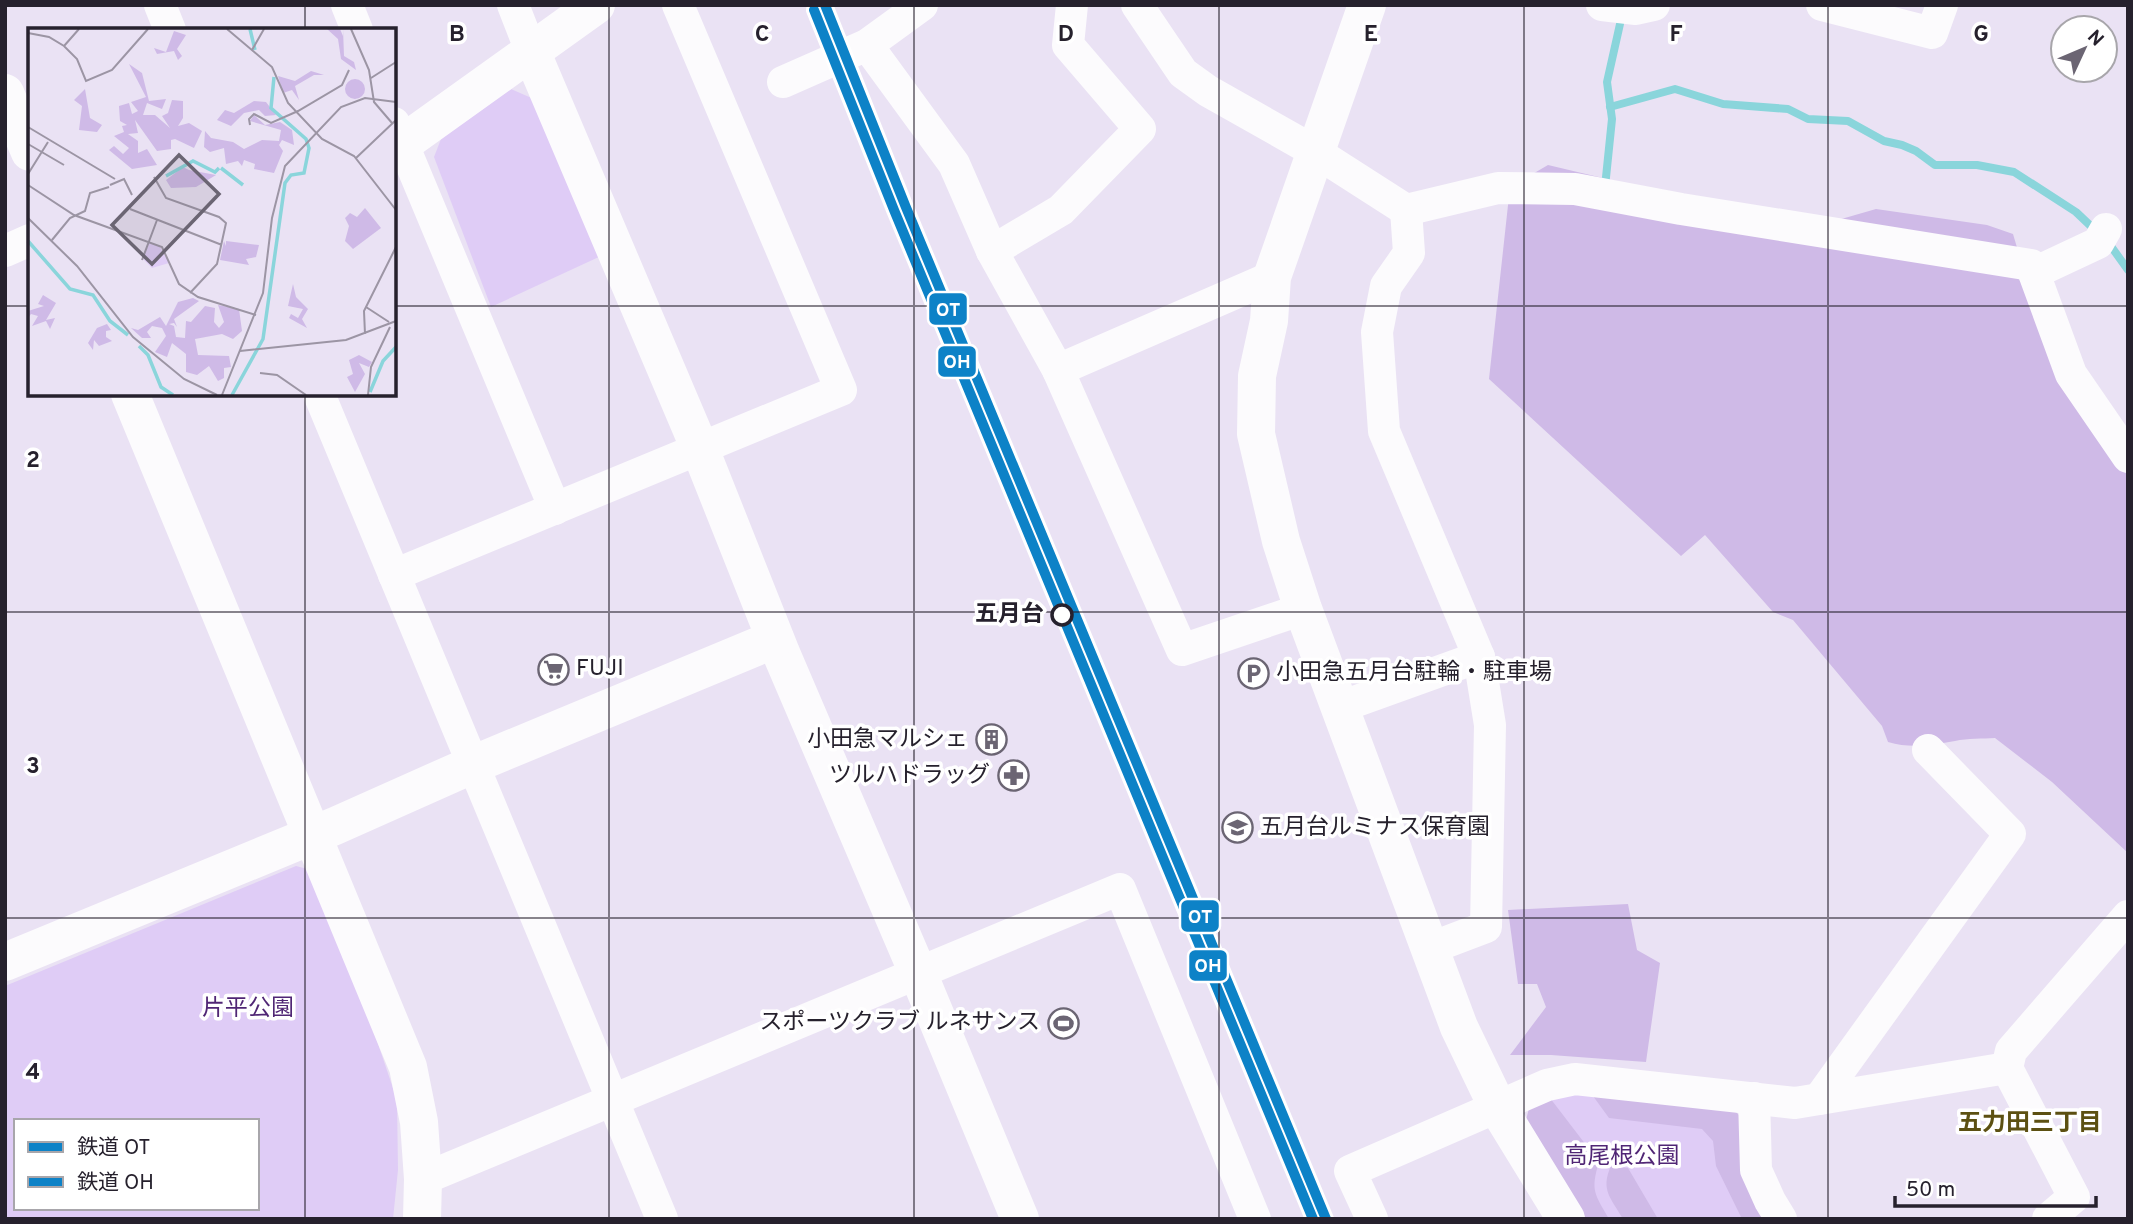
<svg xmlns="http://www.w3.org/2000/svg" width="2133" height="1224" viewBox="0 0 2133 1224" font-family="Overpass,'Noto Sans JP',sans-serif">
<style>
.green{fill:#dfccf6;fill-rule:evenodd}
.forest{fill:#cfbae7}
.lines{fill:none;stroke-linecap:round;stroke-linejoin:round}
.stream{stroke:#8ad5db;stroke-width:8}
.minor{stroke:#fcfbfd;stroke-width:32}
.tertiary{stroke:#fcfbfd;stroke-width:38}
.rail-1-casing{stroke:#fff;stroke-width:16}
.rail-2-casing{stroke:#fff;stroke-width:16}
.rail-1{stroke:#0d82c7;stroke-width:10}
.rail-2{stroke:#0d82c7;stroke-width:10}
.grid{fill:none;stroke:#26212d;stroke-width:2;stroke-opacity:0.55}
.stop-dot{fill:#fff;stroke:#26212d;stroke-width:3.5}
.labels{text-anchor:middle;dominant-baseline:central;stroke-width:7;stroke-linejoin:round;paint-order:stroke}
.stop-label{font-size:23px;font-weight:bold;fill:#26212d;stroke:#fff;text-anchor:end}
.poi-label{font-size:23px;fill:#26212d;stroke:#fff;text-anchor:start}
.park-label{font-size:23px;fill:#502675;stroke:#fff}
.neighbourhood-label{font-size:24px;font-weight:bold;fill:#5c5012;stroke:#fff}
.inset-river{fill:none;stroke:#8ad5db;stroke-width:3.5}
.inset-road{fill:none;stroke:#9c95a4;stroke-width:2}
.view{fill:#6b6573;fill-opacity:0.15;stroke:#6b6573;stroke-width:3.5}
.inset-edge{fill:none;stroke:#26212d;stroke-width:3.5}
.grid-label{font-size:23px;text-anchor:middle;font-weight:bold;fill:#26212d;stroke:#fff;stroke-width:7;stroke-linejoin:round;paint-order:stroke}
.line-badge{stroke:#fff;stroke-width:2.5}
.badge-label{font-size:19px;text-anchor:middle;font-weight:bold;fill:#fff}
</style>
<rect width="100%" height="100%" fill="#eae2f4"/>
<!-- green -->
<g class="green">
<polygon points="511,89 536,100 601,256 491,307 434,157 441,139"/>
<path d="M296 866 311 870 349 958 397 1100 398 1170 393 1219H5V986ZM16 1121H257V1208H16Z"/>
<polygon points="1578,1092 1732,1108 1767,1219 1586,1219 1529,1108 1553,1096"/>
</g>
<!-- forest -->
<g class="forest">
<path d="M1548 165 1628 184 1824 224 1876 209 1987 225 2013 234 2024 271 2063 378 2128 473V853L2052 782 1995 738C1982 739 1968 738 1955 741 1932 745 1911 749 1888 742L1882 726 1793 620 1773 612 1705 535 1681 556 1489 379 1510 187Z"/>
<polygon points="1628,904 1637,950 1660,963 1646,1062 1551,1055 1510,1055 1546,1007 1537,984 1518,984 1508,910"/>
<polygon points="1593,1096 1732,1108 1740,1116 1767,1219 1742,1219 1716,1166 1713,1141 1702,1129 1609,1118"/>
<path d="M1550 1098 1599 1162C1590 1191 1595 1194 1609 1219H1586L1526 1120 1529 1108Z"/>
<path d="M1611 1166 1628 1168 1658 1219H1623C1611 1198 1600 1190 1611 1166Z"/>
</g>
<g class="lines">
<!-- stream -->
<g class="stream">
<polyline points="1610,107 1675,89 1723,104 1788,109 1808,119 1848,121 1884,141 1902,145 1916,151 1935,165 1977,165 2014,172 2076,212 2096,231"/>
<polyline points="1605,187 1612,119 1607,82 1620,24"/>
<polyline points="2108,242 2128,270"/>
</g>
<!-- minor -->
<g class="minor">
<polyline points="160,5 170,30"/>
<polyline points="347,5 357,30"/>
<polyline points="513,5 531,51"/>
<polyline points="1137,5 1183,73 1208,91 1314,151 1406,210 1498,188 1575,189 1681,209 2031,265 2071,374 2128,457"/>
<polyline points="1602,5 1636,9 1654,5"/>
<polyline points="1822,5 1932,33 1942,5"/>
<polyline points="867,45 954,164 992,251 1058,370 1182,650 1303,609"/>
<polyline points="783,82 867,45 922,5"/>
<polyline points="394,123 555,509"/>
<polyline points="1406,210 1409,253 1386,286 1377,332 1384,431 1479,657 1490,725 1486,927 1428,949"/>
<polyline points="5,251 30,240"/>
<polyline points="992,251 1061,210 1140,129 1068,45 1072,5"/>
<polyline points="2034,273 2098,243 2106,229"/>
<polyline points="1058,370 1272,277"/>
<polyline points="319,394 662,1219"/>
<polyline points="394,575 841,390 678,5"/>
<polyline points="1340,707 1479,657"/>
<polyline points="1754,1098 1756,1170 1770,1201 1781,1219"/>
<polyline points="1819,1099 2010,834 1928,750"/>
<polyline points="423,1179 1120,889 1255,1219"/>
<polyline points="1372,1219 1350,1171 1547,1085 1575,1079 1795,1103 2007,1068"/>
<polyline points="2048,1219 2074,1197 2007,1068 2011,1051 2128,916"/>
</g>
<!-- tertiary -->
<g class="tertiary">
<polyline points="1367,5 1272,277 1269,321 1257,376 1256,434 1281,541 1303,609 1459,1027 1498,1108 1566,1219"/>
<polyline points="531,51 700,449 781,653 918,973 1020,1219"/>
<polyline points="5,93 30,152"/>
<polyline points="402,144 596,5"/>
<polyline points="130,394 408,1067 419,1122 423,1179 422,1219"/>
<polyline points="5,962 335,826 472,765 775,639"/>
</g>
<defs>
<polyline id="rail-1" points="825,5 905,205 1326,1219"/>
<polyline id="rail-2" points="814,10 894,210 1313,1219"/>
</defs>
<!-- rail-1 casing -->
<use href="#rail-1" class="rail-1-casing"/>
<!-- rail-2 casing -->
<use href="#rail-2" class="rail-2-casing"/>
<!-- rail-1 -->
<use href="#rail-1" class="rail-1"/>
<!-- rail-2 -->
<use href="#rail-2" class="rail-2"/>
</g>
<!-- grid -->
<path class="grid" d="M305 5V30M609 5V1219M914 5V1219M1219 5V1219M1524 5V1219M1828 5V1219M5 306H30M394 306H2128M305 394V1219M5 612H2128M5 918H2128"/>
<!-- icons -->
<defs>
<symbol id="supermarket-ring" viewBox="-11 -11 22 22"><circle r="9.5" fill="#fff" stroke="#6b6573" stroke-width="1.5"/><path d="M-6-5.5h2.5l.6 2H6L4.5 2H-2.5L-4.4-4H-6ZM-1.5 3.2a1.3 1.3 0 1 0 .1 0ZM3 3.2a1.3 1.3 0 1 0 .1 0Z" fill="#6b6573"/></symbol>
<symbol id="parking-ring" viewBox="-11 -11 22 22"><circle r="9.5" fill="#fff" stroke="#6b6573" stroke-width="1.5"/><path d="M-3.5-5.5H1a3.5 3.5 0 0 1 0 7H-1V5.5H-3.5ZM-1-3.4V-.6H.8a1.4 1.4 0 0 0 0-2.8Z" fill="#6b6573"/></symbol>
<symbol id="building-ring" viewBox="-11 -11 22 22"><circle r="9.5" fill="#fff" stroke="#6b6573" stroke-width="1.5"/><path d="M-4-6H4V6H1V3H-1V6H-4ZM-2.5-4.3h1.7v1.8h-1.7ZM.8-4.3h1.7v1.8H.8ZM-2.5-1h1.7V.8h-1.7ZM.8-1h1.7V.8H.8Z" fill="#6b6573"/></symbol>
<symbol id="pharmacy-ring" viewBox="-11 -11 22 22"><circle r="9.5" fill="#fff" stroke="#6b6573" stroke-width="1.5"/><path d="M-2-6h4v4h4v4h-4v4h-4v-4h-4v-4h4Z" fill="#6b6573"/></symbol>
<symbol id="school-ring" viewBox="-11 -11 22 22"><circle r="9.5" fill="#fff" stroke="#6b6573" stroke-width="1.5"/><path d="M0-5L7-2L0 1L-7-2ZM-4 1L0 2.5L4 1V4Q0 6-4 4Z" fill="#6b6573"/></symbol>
<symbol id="stadium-ring" viewBox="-11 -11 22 22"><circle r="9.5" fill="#fff" stroke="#6b6573" stroke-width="1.5"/><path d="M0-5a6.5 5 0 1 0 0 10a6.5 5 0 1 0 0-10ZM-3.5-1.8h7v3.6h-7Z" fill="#6b6573"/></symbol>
</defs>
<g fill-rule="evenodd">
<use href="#supermarket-ring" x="536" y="652" width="35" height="35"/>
<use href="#parking-ring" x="1236" y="656" width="35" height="35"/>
<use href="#building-ring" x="974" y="722" width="35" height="35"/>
<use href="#pharmacy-ring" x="996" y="758" width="35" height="35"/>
<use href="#school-ring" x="1220" y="810" width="35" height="35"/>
<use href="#stadium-ring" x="1046" y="1006" width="35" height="35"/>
</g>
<!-- markers -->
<circle class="stop-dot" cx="1062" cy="615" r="10"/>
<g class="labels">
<!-- stop labels -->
<g class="stop-label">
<text x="1044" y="615">五月台</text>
</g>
<!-- poi labels -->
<g class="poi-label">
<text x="576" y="669">FUJI</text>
<text x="1276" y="673">小田急五月台駐輪・駐車場</text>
<text x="968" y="740" text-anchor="end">小田急マルシェ</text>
<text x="990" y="776" text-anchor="end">ツルハドラッグ</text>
<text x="1260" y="828">五月台ルミナス保育園</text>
<text x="1040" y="1023" text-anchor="end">スポーツクラブ ルネサンス</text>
</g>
<!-- park labels -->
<g class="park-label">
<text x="248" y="1009">片平公園</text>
<text x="1622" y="1157">高尾根公園</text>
</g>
<!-- neighbourhood labels -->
<g class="neighbourhood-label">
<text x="2030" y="1124">五力田三丁目</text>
</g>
</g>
<!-- overview -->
<g transform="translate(28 28)">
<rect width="368" height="368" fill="#eae2f4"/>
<path d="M121 215 132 219 141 235 124 240 115 231Z" fill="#dfccf6"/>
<path d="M299 1H312L315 8V1L316 28 326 34 328 42 313 31 310 11ZM146 3 158 7 149 21 154 28 150 32 146 23 129 26 126 20 138 24ZM101 36 114 45 121 73 138 71 134 81 119 75 115 87H127L142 100 134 88 140 85 144 72 155 73V90L150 98 161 95 174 103 166 120 147 111 143 112V121L129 123 107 92 110 105 100 106 110 113V125L119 121 129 137 104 141 81 122 86 118 95 126 101 120 86 108 96 104 94 98 99 97 92 93 91 78 101 75 104 86 110 83 103 74 118 69ZM283 43 296 47H286L267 58 271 72 264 62 255 65 250 48 267 53ZM317 61a10 10 0 1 1 20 0a10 10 0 1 1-20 0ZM57 61 62 90 74 97 69 104 51 102 54 78 46 72ZM226 73 238 74 248 87 237 88 231 82 216 85 203 98 189 92 197 82 206 85ZM226 87 237 97 252 94 264 102 266 117 254 112 251 117 255 123 246 145 226 141 227 136 216 132 214 138 210 133 198 136 196 120 182 124 176 119 177 103 183 110 205 114 216 121 234 112 251 113 253 102 222 93ZM155 139 161 142 188 147 168 159 143 160 138 152ZM337 180 353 200 325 221 317 213 321 198 317 190 322 185 329 189ZM196 213 198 218V213L231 217 228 229 218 231 221 237 192 232ZM265 256 268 269 280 281 274 291 279 300 261 290 263 286 270 290 275 281 260 278ZM15 267 28 275 18 292 27 290 22 301 18 293 4 298 10 288 3 286 0 290V283L16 278 10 276ZM165 270 171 273 146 291 149 299 146 295 141 296 146 298 148 309 157 310 158 293 163 294 177 278 187 280 186 294 191 300 196 294 190 277 211 281 214 303 205 311 194 306 167 311 170 327 201 328 203 339 196 340V350L190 353 181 338 169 347 158 344V326L144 315 139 329 127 324 138 308 134 300 124 298 119 304 123 310H114L103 300 110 302 132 289 138 298 150 274ZM79 296 83 302 78 303V309L84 313 71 318 66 312 65 322 60 315 69 300ZM331 327 344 334 341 339 331 335 337 346 327 364 319 349 325 346 321 332Z" fill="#cfbae7"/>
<path class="inset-river" d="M222 1 227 22M193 140 215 157M138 148 165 133 187 144 191 140M0 213 42 261 65 267 82 293 100 307M111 318 120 327 133 359 145 367M342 364 355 333 368 319M204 367 235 311 257 155 263 147 276 145 281 120 278 111 243 80 246 49"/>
<path class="inset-road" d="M199 1 244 39 260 75 294 111 326 128 368 182M323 1 341 42 346 74 364 95M0 5 21 9 36 18 49 31 58 53 84 42 120 1M36 18 51 1M224 22 236 1M343 50 368 34M222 97 221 91 226 86 243 95 270 83 314 57 321 42M0 99 87 151M0 116 36 137M328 130 368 92M0 146 20 114M126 149 138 170 191 189 198 195 189 236 162 265M0 157 46 187 134 219 151 256 170 269 228 287M82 157 96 151 104 167M102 181 194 217M0 190 49 238 105 309 156 351 189 367M24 212 42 190 57 183 62 165 81 159M114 232 129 192M338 279 361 294M337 306 336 283 368 219M212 323 318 312 368 293M232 345 249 347 278 367M194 367 235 265 244 190 257 138 313 79 337 70 368 74M340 367 343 339 362 299"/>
<path class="view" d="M151 127 191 166 124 236 84 197Z"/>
<rect width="368" height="368" class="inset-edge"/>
</g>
<g class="grid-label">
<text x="457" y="41">B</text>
<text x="762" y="41">C</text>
<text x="1066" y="41">D</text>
<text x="1371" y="41">E</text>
<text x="1676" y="41">F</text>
<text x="1981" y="41">G</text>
<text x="33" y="467">2</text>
<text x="33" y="773">3</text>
<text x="33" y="1079">4</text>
</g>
<g class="line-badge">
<rect x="928" y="292" width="40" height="34" rx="7" fill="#0d82c7"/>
<rect x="937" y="345" width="40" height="33" rx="7" fill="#0d82c7"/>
<rect x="1180" y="899" width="40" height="34" rx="7" fill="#0d82c7"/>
<rect x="1188" y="949" width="40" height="33" rx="7" fill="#0d82c7"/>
</g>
<g class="badge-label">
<text x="948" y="316">OT</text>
<text x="957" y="368">OH</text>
<text x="1200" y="923">OT</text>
<text x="1208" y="972">OH</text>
</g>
<!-- border -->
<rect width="2133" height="1224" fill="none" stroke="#26212d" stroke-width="14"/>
<!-- legend -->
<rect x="14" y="1119" width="245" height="91" fill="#ffffff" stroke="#a8a6ab" stroke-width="2"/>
<rect x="28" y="1142" width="35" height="10" fill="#0d82c7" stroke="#a8a6ab" stroke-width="2"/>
<text x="77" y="1154" font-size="21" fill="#26212d">鉄道 OT</text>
<rect x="28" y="1177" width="35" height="10" fill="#0d82c7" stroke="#a8a6ab" stroke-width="2"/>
<text x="77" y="1189" font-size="21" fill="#26212d">鉄道 OH</text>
<!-- north arrow -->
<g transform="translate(2084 49) rotate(46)"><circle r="33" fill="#ffffff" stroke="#a8a6ab" stroke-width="2"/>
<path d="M0-5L12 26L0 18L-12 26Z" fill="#6b6573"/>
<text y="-10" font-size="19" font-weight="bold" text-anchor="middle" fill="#26212d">N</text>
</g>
<!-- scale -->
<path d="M1895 1196v10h201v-10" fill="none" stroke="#26212d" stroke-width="3.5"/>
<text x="1906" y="1196" font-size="21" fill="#26212d" stroke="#ffffff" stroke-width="5" paint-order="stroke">50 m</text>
</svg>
